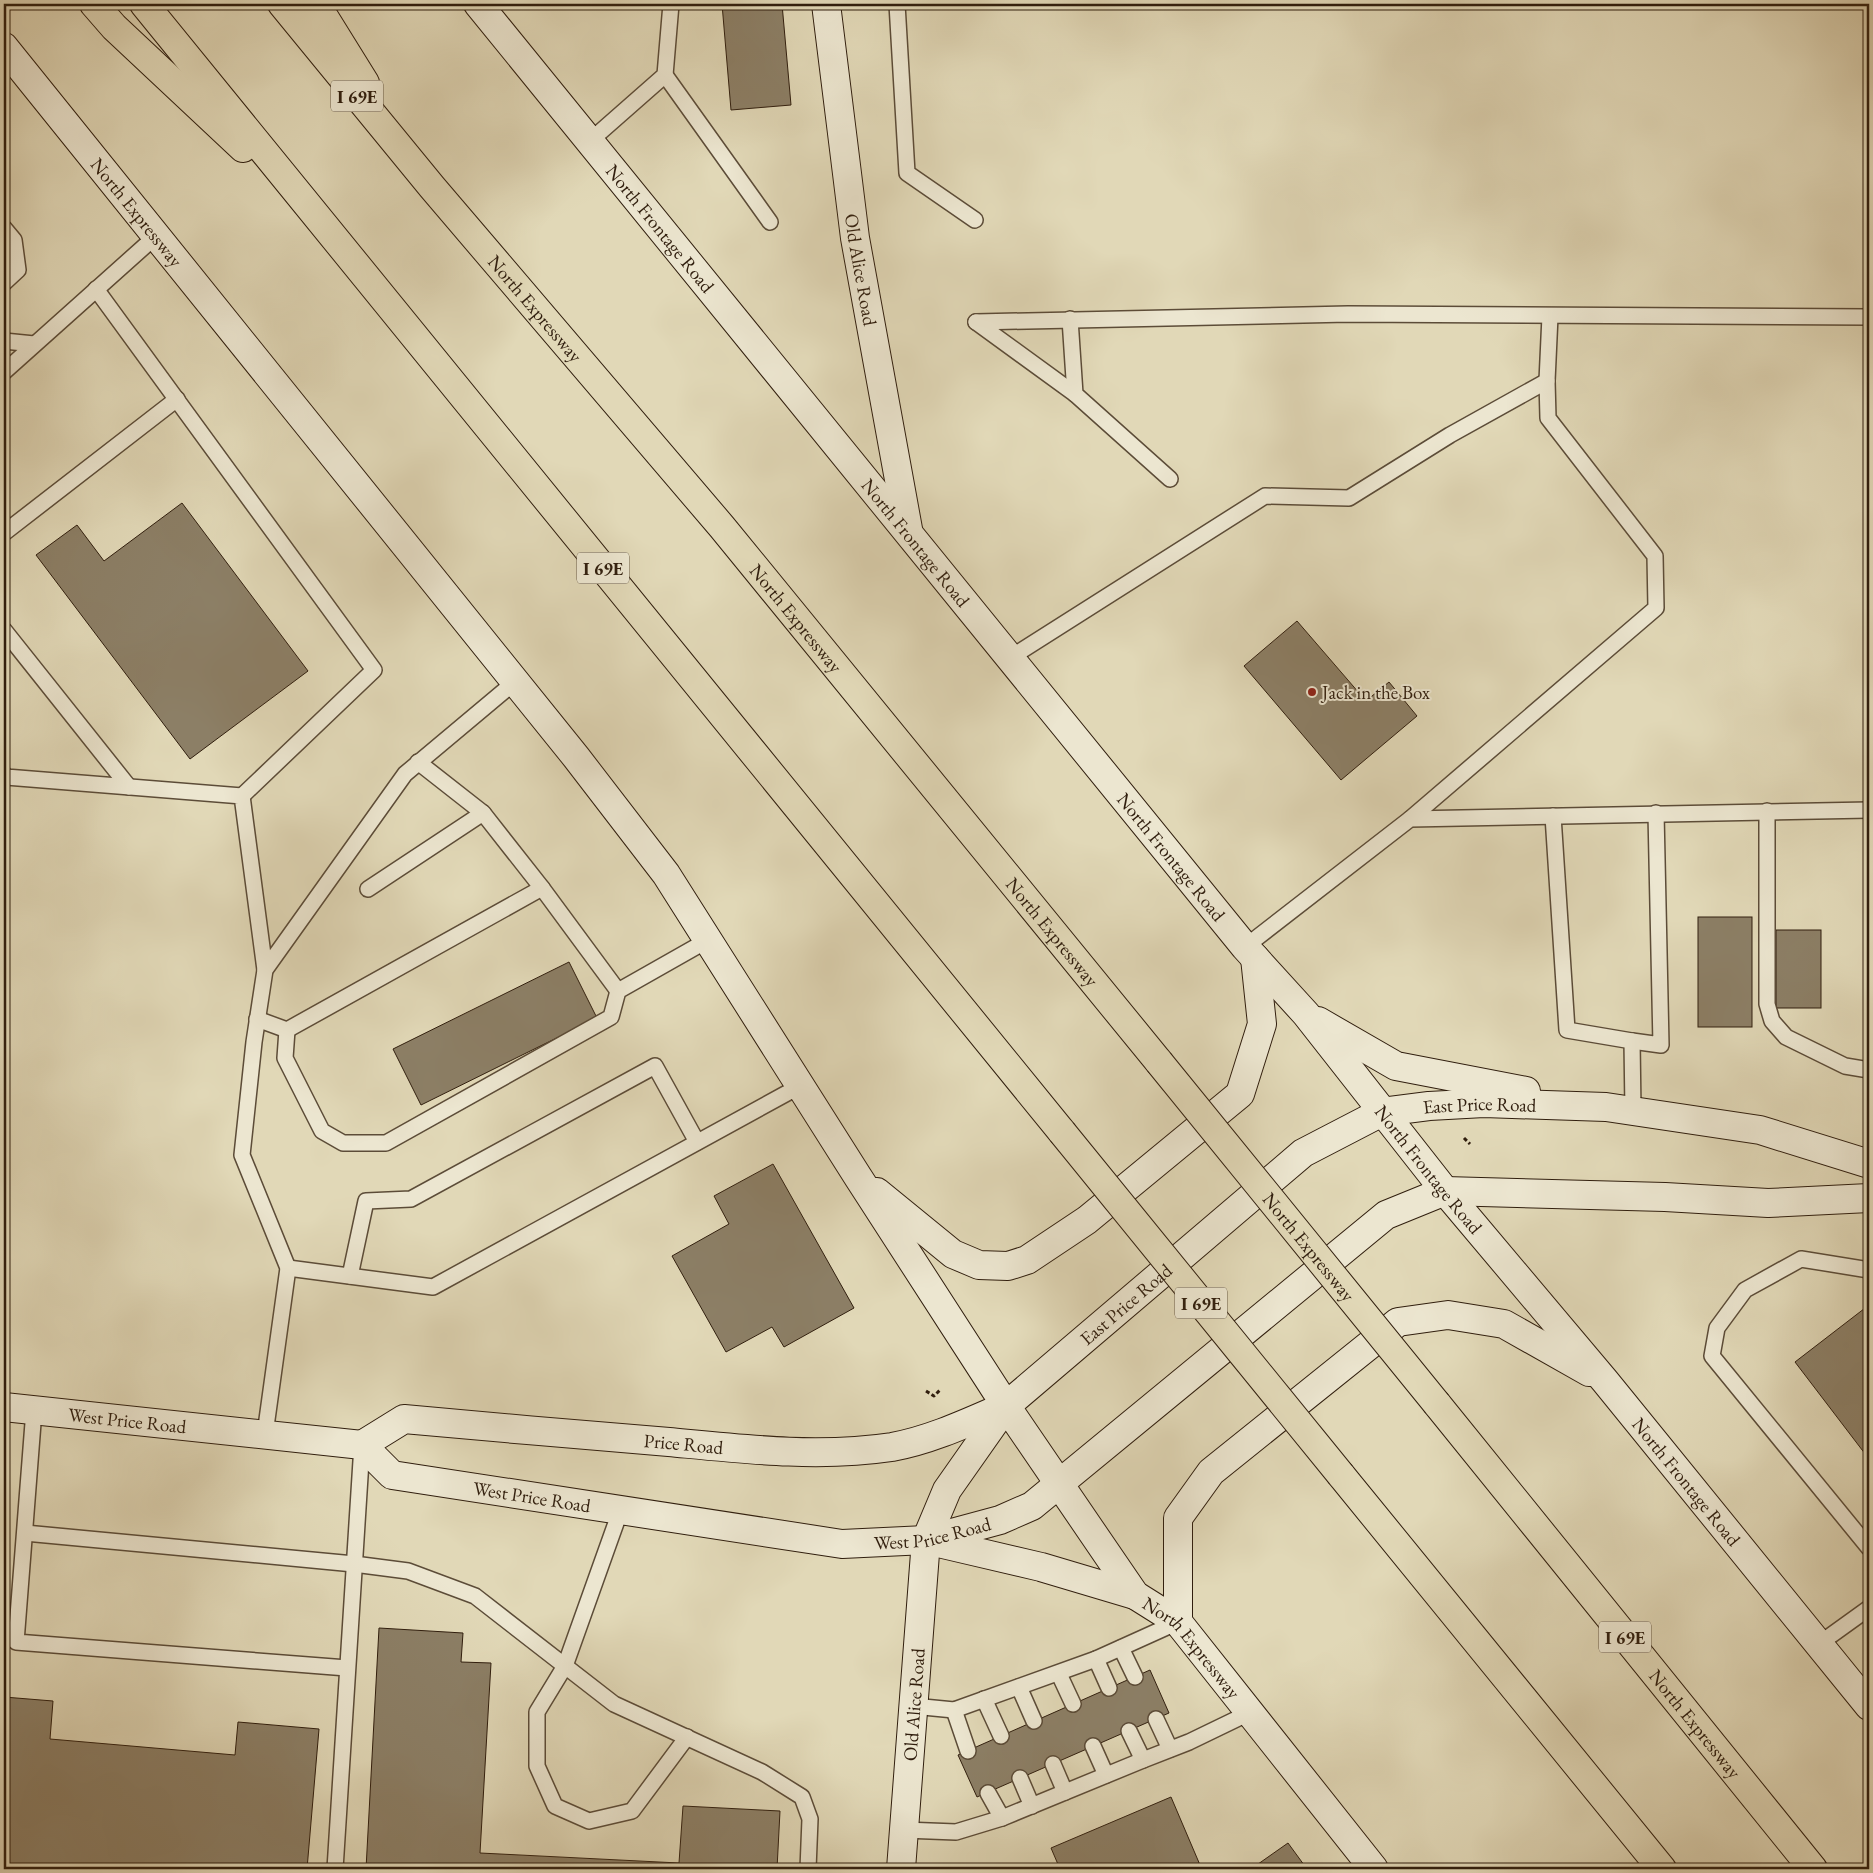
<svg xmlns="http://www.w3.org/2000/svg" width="1873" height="1873" viewBox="0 0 1873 1873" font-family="'EB Garamond',serif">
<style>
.building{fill:#8c7f66;stroke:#301e0e}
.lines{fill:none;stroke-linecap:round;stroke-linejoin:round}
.lane-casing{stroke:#5c4c38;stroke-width:18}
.secondary-casing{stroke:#301e0e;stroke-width:30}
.highway-casing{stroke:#301e0e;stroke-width:30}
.path{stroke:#301e0e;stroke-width:3;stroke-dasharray:4 2.5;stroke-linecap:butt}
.lane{stroke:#ece6d0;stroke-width:15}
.secondary{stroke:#ece6d0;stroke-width:28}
.highway{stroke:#e1d8b7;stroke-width:28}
.highway-bridge-casing{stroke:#301e0e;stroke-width:30;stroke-linecap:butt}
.highway-bridge{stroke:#e1d8b7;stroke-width:28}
.poi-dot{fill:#8f2418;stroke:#ece6d0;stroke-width:2}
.labels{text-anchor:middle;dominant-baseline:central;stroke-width:4;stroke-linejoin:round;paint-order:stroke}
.shield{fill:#ece6d0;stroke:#685a48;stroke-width:1}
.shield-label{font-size:18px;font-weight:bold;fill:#301e0e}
.street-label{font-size:19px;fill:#301e0e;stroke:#ece6d0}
.poi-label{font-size:19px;fill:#301e0e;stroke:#ece6d0;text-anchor:start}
</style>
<rect width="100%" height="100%" fill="#e1d8b7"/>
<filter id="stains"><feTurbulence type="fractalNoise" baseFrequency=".004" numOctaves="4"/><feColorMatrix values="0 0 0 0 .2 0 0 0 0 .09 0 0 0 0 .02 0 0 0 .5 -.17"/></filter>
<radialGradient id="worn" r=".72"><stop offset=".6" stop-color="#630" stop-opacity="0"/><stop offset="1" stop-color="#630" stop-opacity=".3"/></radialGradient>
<!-- building -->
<g class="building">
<polygon points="722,4 782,4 791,105 731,110"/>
<polygon points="182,503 308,671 190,759 36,555 77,525 104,561"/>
<polygon points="1297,621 1366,701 1389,682 1417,716 1341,780 1244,666"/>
<rect x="1698" y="917" width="54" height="110"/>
<rect x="1776" y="930" width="45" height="78"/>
<polygon points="569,962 597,1018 421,1105 393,1049"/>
<polygon points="773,1164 854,1308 784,1347 772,1327 726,1352 672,1256 729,1224 714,1196"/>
<polygon points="1869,1305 1869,1459 1795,1362"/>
<polygon points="379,1628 463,1633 461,1662 491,1663 480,1853 679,1863 683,1806 780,1811 777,1869 366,1869"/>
<polygon points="1150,1670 1169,1713 977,1797 958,1755"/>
<polygon points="4,1697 53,1701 50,1739 235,1755 238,1722 319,1729 307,1869 4,1869"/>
<polygon points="1171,1797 1200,1865 1191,1869 1060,1869 1051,1848"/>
<polygon points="1288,1843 1307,1869 1251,1869"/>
</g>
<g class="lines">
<defs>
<g id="lane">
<polyline points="897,4 907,173 975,220"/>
<polyline points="665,75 770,222"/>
<polyline points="590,141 665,75 671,4"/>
<polyline points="4,228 14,240 18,270 4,283"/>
<polyline points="96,289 374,670 242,796"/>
<polyline points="1070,319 1075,394 1170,479"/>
<polyline points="976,322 1348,314 1869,317"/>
<polyline points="976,322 1075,394"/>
<polyline points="4,341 34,344"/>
<polyline points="4,372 156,236"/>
<polyline points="4,533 177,399"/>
<polyline points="4,630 129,787"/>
<polyline points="1010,658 1265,496 1349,498 1450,435 1547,381"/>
<polyline points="418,762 483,813"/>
<polyline points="4,774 6,777 242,796 265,970"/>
<polyline points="1767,811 1767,1004 1772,1021 1786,1037 1845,1066 1869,1070"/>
<polyline points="1553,816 1567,1030 1632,1041 1633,1111"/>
<polyline points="1410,819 1656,608 1655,556 1548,418 1547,381 1550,316"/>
<polyline points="368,889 483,813 542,888"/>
<polyline points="1245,947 1410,819 1869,810"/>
<polyline points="257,1019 287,1030"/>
<polyline points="287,1030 285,1058 322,1131 343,1143 386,1143 611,1017 618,991 708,940"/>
<polyline points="287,1030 542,888 618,991"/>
<polyline points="1632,1041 1661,1045 1656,813"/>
<polyline points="288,1268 433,1287 800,1086"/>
<polyline points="1869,1270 1801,1259 1745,1290 1717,1328 1712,1356 1869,1548"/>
<polyline points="350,1276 366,1201 411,1199 655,1066 697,1142"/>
<polyline points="34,1410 16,1642 347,1668"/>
<polyline points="265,1434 288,1268 242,1155 254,1042 265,970 405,774 516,681"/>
<polyline points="621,1509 565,1666 537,1712 537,1766 555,1806 589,1821 632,1811 687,1737"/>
<polyline points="25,1533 354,1564 408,1571 475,1596 614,1704 762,1772 802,1797 810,1819 808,1869"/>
<polyline points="1819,1644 1869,1608"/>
<polyline points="1121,1648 1135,1677"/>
<polyline points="1096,1659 1109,1688"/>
<polyline points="1059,1674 1073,1704"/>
<polyline points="1019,1687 1034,1721"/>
<polyline points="984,1699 1001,1736"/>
<polyline points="913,1706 954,1710 1096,1659 1178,1622"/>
<polyline points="954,1710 968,1751"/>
<polyline points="1156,1719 1170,1749"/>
<polyline points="1129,1731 1143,1760"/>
<polyline points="1093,1746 1106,1775"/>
<polyline points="1053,1764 1065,1792"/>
<polyline points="1020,1778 1032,1806"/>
<polyline points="988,1793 1002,1818"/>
<polyline points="904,1830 956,1832 1002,1818 1143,1760 1189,1742 1249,1713"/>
<polyline points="335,1869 362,1445"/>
</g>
<g id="secondary">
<path id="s1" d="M478 4 1245 947 1306 1014 1445 1191 1605 1381 1869 1706"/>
<path id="s2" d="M826 4 855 238 908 529"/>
<path id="s3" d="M4 47 576 757 666 874 858 1177 1006 1406 1135 1595 1178 1622 1374 1869"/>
<polyline points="1318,1021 1396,1066 1526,1091"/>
<polyline points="877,1192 953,1254 979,1265 1008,1266 1027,1260 1087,1220 1240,1094 1262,1024 1255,958"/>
<path id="s4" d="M4 1407 362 1445 392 1475 842 1544 926 1540 1000 1520 1032 1506 1386 1215 1445 1191 1665 1197 1768 1203 1869 1198"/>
<path id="s5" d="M362 1445 404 1419C492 1427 581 1435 669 1442 742 1449 818 1458 892 1447 931 1440 969 1422 1006 1406"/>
<polyline points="930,1541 1041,1567 1135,1595"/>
<polyline points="1178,1622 1178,1518 1211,1472 1398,1322 1448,1315 1504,1324 1589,1372"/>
<path id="s6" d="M901 1869 926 1540 947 1490 1006 1406 1303 1153 1382 1112 1429 1106 1484 1103 1606 1107 1760 1130 1869 1164"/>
</g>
<g id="highway">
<polyline points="94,4 114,27 243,148"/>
<polyline points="144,4 1062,1132"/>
<path id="s7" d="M282 4 432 187 722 527 1159 1062"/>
<polyline points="316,4 365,83"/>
<path id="s8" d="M1437 1404 1813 1869"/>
<polyline points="1341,1475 1662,1869"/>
</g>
</defs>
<!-- lane casing -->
<use href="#lane" class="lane-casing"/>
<!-- secondary casing -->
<use href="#secondary" class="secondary-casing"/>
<!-- highway casing -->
<use href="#highway" class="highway-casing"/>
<!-- path -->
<g class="path">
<polyline points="1464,1138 1470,1144"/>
<polyline points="926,1391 934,1396 941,1389"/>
</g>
<!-- lane -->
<use href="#lane" class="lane"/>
<!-- secondary -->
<use href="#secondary" class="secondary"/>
<!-- highway -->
<use href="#highway" class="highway"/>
<defs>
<g id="highway-bridge">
<path id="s9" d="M1159 1062 1437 1404"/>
<polyline points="1062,1132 1341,1475"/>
</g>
</defs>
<!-- highway-bridge casing -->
<use href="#highway-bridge" class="highway-bridge-casing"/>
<!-- highway-bridge -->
<use href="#highway-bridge" class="highway-bridge"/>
</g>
<!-- markers -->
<circle class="poi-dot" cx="1312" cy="692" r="5"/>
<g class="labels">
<!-- shield labels -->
<g class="shield">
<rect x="331" y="80.5" width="52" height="31" rx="4"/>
<rect x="577" y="552.5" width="52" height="31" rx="4"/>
<rect x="1175" y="1287.5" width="52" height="31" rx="4"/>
<rect x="1599" y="1621.5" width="52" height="31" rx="4"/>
</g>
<g class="shield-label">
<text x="357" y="96">I 69E</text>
<text x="603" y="568">I 69E</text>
<text x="1201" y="1303">I 69E</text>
<text x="1625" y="1637">I 69E</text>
</g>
<!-- street labels -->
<g class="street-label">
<text stroke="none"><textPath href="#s3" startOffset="212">North Expressway</textPath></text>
<text stroke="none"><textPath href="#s1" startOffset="289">North Frontage Road</textPath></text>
<text stroke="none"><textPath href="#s2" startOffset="268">Old Alice Road</textPath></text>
<text stroke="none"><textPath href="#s7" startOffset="396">North Expressway</textPath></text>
<text stroke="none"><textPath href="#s1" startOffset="694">North Frontage Road</textPath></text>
<text stroke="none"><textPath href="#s7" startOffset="801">North Expressway</textPath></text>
<text stroke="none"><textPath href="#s1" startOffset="1099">North Frontage Road</textPath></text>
<text stroke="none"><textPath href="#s7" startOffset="1206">North Expressway</textPath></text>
<text stroke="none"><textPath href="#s6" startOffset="1064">East Price Road</textPath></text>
<text stroke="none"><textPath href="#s1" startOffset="1504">North Frontage Road</textPath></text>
<text stroke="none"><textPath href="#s9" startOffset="238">North Expressway</textPath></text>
<text stroke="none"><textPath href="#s6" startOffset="644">East Price Road</textPath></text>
<text stroke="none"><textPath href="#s4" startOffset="124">West Price Road</textPath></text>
<text stroke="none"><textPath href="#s5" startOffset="330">Price Road</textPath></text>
<text stroke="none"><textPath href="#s1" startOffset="1909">North Frontage Road</textPath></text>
<text stroke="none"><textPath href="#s4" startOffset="544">West Price Road</textPath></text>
<text stroke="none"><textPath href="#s4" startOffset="949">West Price Road</textPath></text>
<text stroke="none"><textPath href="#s3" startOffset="1998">North Expressway</textPath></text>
<text stroke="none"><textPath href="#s6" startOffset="165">Old Alice Road</textPath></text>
<text stroke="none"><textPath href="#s8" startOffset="411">North Expressway</textPath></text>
</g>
<!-- poi labels -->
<g class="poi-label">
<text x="1322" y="692">Jack in the Box</text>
</g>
</g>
<!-- margin -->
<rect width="1873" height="1873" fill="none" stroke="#e1d8b7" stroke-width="20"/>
<rect x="5" y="5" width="1863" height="1863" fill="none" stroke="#301e0e" stroke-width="2.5"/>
<rect x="10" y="10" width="1853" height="1853" fill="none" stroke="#301e0e"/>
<rect width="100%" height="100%" filter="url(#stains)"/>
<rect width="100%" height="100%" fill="url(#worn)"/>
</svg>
